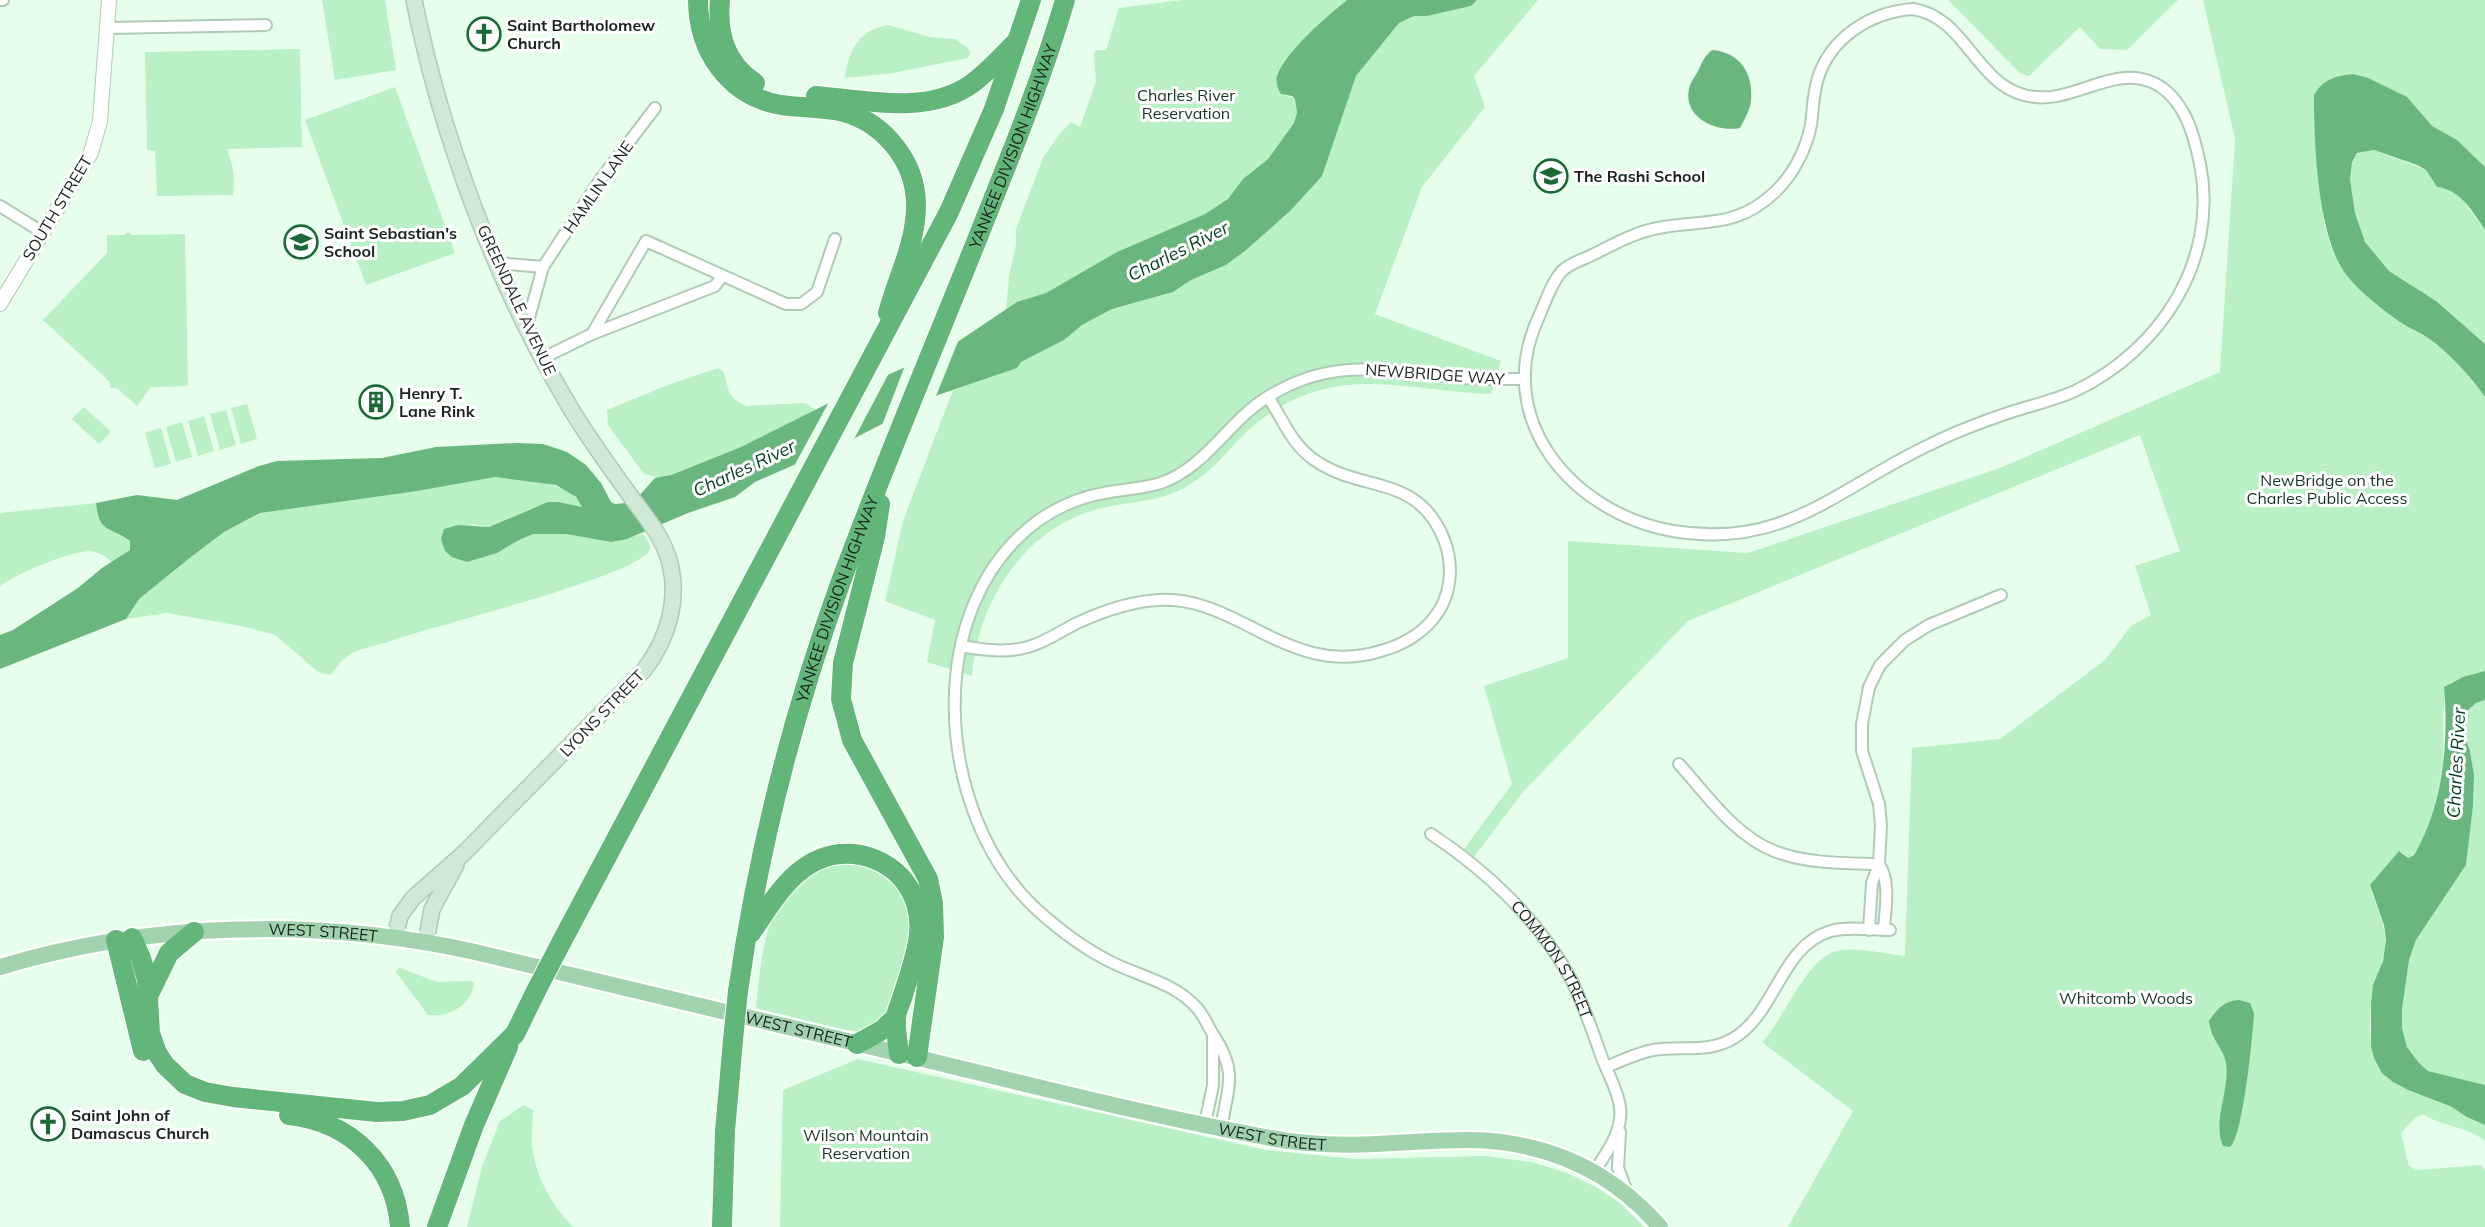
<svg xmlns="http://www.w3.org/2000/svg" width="2485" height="1227" viewBox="0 0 2485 1227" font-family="Mulish,sans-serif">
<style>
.green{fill:#b9f0c5}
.water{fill:#69b77e}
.pier{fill:#e8feec}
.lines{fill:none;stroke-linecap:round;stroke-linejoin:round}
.minor-casing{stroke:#b0cbb5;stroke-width:14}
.tertiary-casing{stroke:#b0cbb5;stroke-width:16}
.secondary-casing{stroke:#b0cbb5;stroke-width:18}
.primary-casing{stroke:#fff;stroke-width:20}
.motorway-casing{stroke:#fff;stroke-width:22}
.minor{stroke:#fff;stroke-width:10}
.tertiary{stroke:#fff;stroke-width:14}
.secondary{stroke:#d0e9d7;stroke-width:15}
.primary{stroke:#a1d3af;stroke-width:16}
.motorway{stroke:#63b67a;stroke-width:20}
.motorway-bridge-casing{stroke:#fff;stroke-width:22;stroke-linecap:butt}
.motorway-bridge{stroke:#63b67a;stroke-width:20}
.labels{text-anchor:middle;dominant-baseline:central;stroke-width:6;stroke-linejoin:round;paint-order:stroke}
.poi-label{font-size:16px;font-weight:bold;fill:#1a241c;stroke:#fff;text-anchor:start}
.park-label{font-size:16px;fill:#14361e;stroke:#fff}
.street-label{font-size:16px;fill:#1a241c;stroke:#fff}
.water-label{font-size:18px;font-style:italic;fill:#003f1a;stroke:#fff}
</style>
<rect width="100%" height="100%" fill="#e8feec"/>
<!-- green -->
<g class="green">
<polygon points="322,0 385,0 396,70 335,80"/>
<path d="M1183 0H1347C1327 16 1285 52 1277 76 1275 83 1277 88 1281 94L1295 99 1297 113 1294 123 1268 159 1249 174 1228 199 1205 214 1117 252 1046 293 1006 309 1009 277 1016 244V229L1043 158 1058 136 1071 122 1080 127 1096 82 1094 53 1097 50H1106L1119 8Z"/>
<path d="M1477 0H1538L1474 76 1485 107 1422 187 1375 314 1501 361 1491 394C1434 393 1376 375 1320 390 1291 398 1264 415 1242 436 1225 454 1211 472 1189 485 1161 503 1129 501 1098 509 1023 529 978 602 972 676L927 662 935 620 885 601 903 521 953 390 1017 367 1021 362 1064 340 1082 325 1112 309 1173 292 1191 280 1226 265 1322 173 1356 76 1399 23 1414 16H1427L1471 6Z"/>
<polygon points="1948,0 2178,0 2127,50 2100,49 2080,27 2029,76 2021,74"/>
<path d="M2203 0H2485V167L2457 140 2432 126 2424 118 2314 107 2324 223 2331 247 2347 276 2368 297 2401 322 2429 339 2456 361 2485 397V671L2451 682C2449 689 2445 697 2444 704 2442 723 2444 742 2443 760 2441 781 2428 850 2408 858L2403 853 2394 857 2370 885C2374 903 2384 919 2385 937 2387 960 2373 980 2371 1003 2367 1044 2370 1074 2410 1091 2423 1096 2437 1099 2449 1105 2461 1111 2472 1119 2485 1125V1141C2467 1126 2442 1127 2423 1114L2415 1118 2401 1133 2409 1166 2417 1170 2481 1165 2485 1170V1227H1788L1853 1111 1762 1042C1785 1019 1807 954 1841 950 1861 948 1885 954 1905 956L1912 748 2000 739 2105 660 2131 626 2151 615 2135 566 2180 551 2140 435 1688 621 1522 793 1474 857 1464 849 1512 784 1484 686 1568 658V541L1748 553 2000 468 2220 372 2235 139Z"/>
<path d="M888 25 930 37 955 39 968 48 970 53 968 58 893 73 845 78C848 51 859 30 888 25Z"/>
<path d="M300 49 302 147 227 149C233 165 235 178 233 195L157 196 155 151 147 150 145 52Z"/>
<polygon points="395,87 455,253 366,285 305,120"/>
<polygon points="2374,150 2426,170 2437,187 2449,188 2458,194 2485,230 2485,344 2436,302 2389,271 2365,242 2355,213 2350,179 2352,162 2357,153"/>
<polygon points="128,232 132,235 185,234 188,386 151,387 137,406 117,388 110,388 110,382 43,320 107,253 107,235 124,235"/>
<path d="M718 368 723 371C730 389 725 397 747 406L802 403 808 404 815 410 741 447 670 475 660 478 644 474 608 425 607 410 668 385Z"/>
<polygon points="247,404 257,439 241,444 231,408"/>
<polygon points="84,407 111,432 99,444 72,419"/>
<polygon points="226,410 236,445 220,450 210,414"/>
<polygon points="204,416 214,451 198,456 188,421"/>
<polygon points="182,422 192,457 176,462 166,427"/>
<polygon points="161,428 171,464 155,468 145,433"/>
<path d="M495 477C519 480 573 480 582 508L558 502 533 508 489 527 471 524 497 553 517 541 533 534H566L611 542 643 534 650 545V550C636 577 428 627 388 642 375 646 355 649 345 658 339 662 336 670 330 675L318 672 275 635 246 627 167 613 126 619 139 599 191 557 224 532 260 513Z"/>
<path d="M96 503C99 534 110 526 130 541V550L112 562C106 557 99 552 91 551 69 551 18 573 0 586V513Z"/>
<polygon points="2485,700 2485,1085 2428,1071 2419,1063 2407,1047 2402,1028 2402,1009 2409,960 2416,940 2466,865 2473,806 2474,775 2470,751 2462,728 2467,711 2476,703"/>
<path d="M845 860 882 871 904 894 914 930 885 1021 863 1032 841 1029 756 1008C761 960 763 910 802 876 811 868 833 864 845 860Z"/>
<path d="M400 968 437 982 470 981 474 983C472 1005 448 1018 428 1015L396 972V970Z"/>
<polygon points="858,1059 1266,1150 1355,1159 1485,1156 1532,1162 1567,1173 1596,1187 1621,1204 1644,1227 780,1227 783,1090"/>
<path d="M524 1105 533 1110C533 1121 531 1133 532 1144 534 1173 552 1208 574 1227H467L482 1167 500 1121Z"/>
</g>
<!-- water -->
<g class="water">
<path d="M1347 0H1477L1471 6 1427 16H1414L1399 23 1356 76 1322 176 1291 210 1246 250 1226 265 1191 280 1173 292 1112 309 1082 325 1064 340 1021 362 1017 368 938 395 855 438 755 482 735 497 688 513 627 539 611 542 566 534H533L517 541 497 553 467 562 452 557 445 551 441 539 444 529 458 525 489 527 548 502H558L582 507 576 497 556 485 495 477 417 491 260 513 224 532 191 557 139 599 126 619 0 669V635L13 630 78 588 102 568 130 550V541C110 526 99 534 96 503L137 495 177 500 259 466 277 461 382 458 436 447 517 443 543 444 567 452 586 465 601 483 611 502 615 504 625 503 638 497 655 478 671 475 741 447 861 387 950 347 1017 302 1046 293 1117 252 1205 214 1228 199 1243 179 1268 159 1294 123 1297 113 1295 99 1292 96 1281 94C1278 89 1275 83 1277 76 1285 52 1327 16 1347 0Z"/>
<path d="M1712 50C1740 52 1754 74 1751 101 1750 110 1744 120 1740 128 1715 133 1680 116 1690 85 1692 80 1697 74 1699 69 1703 60 1705 56 1712 50Z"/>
<path d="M2353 74 2368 78 2407 97 2432 126 2457 140 2485 167V230C2473 212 2460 189 2437 187L2426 170 2417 165 2374 150 2357 153 2352 162 2350 179 2355 213 2365 242 2389 271 2436 301 2485 344V397C2469 375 2451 354 2428 338 2419 332 2409 328 2400 322 2382 309 2362 294 2348 277 2317 240 2314 142 2314 95 2323 79 2336 76 2353 74Z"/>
<path d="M2485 671V700L2476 703 2467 711 2462 728 2470 751 2474 775 2473 806 2466 865 2416 940 2409 960 2402 1009V1028L2407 1047 2419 1063 2428 1071 2485 1085V1125L2467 1117 2450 1106 2408 1090 2393 1082 2382 1073 2374 1058 2371 1046V1003L2373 985 2383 961 2386 940 2384 925 2370 885 2399 851 2408 858 2414 855C2443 807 2449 741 2444 687L2463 677Z"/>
<path d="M2239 1000 2250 1003 2254 1013C2253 1033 2243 1138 2230 1147L2223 1146C2212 1119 2230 1092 2226 1063 2224 1048 2211 1041 2209 1021 2217 1009 2224 1001 2239 1000Z"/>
</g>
<!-- pier -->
<g class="pier">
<polygon points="959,339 934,401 906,417 881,428 906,363"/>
<polygon points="890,371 852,443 793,468 830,400"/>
</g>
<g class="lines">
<defs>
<g id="minor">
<polyline points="0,0 3,0"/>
<path d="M1913 9C1965 17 1975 82 2024 95 2071 108 2110 63 2154 83 2184 98 2194 134 2200 164 2219 260 2161 350 2075 391 2055 400 2033 405 2011 412 1984 421 1957 431 1931 444 1839 487 1785 550 1673 531 1571 513 1490 417 1540 314 1546 300 1552 282 1562 271 1571 262 1586 259 1596 253 1616 243 1636 232 1658 228 1705 219 1736 229 1775 192 1793 175 1806 150 1811 125 1813 110 1813 93 1818 78 1831 37 1871 12 1913 9Z"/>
<polyline points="108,28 266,25"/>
<polyline points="0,206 42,232"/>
<polyline points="497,263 543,267"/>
<polyline points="527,325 543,267 600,180 655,108"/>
<polyline points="592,334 646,241 786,304 801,304 817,292 835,239"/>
<polyline points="543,358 592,334 715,286 722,276"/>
<path d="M961 646C983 650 1006 653 1028 647 1046 642 1061 631 1077 623 1103 611 1131 601 1160 600 1240 596 1291 681 1384 650 1402 645 1421 634 1433 619 1451 598 1454 568 1445 542 1419 472 1361 494 1313 459 1290 442 1283 419 1268 397"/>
<path d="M1679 764C1706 794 1735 836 1774 851 1807 864 1845 863 1879 864"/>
<path id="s1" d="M1431 834C1487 871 1540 921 1572 981 1584 1006 1593 1032 1602 1058 1609 1076 1623 1100 1620 1119 1618 1138 1604 1156 1594 1172"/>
<path d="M1879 864C1891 883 1885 909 1884 930"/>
<polyline points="1869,930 1872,883 1879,864 1881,825 1879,804 1862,751 1862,724 1869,687 1880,665 1905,640 1929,625 2001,595"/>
<path d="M1606 1067C1621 1061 1637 1053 1653 1050 1681 1045 1708 1054 1734 1038 1776 1013 1781 945 1831 931 1849 926 1871 930 1890 930"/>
<polyline points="1205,1124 1213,1085 1213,1035"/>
<path d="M1221 1128C1228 1088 1238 1072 1214 1036 1208 1027 1205 1017 1197 1008 1175 983 1142 977 1113 963 1084 949 1058 929 1034 907 935 812 920 606 1039 520 1058 507 1081 497 1104 493 1123 489 1142 489 1161 483 1206 467 1227 423 1266 398 1332 356 1383 371 1454 377 1477 380 1501 379 1525 379"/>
<polyline points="1620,1132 1618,1168 1627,1192"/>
</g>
<polyline id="tertiary" points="0,304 91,153 100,121 109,0"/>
<g id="secondary">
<path d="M395 938 400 916 413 898 464 853 644 670C668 639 680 599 669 560 662 535 644 515 629 494 607 463 583 431 564 397 494 279 441 134 414 0"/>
<polyline points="426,942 432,909 456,865"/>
</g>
<g id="primary">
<path id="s2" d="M0 967C153 921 319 918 475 952 630 989 785 1026 939 1063 1047 1089 1156 1117 1265 1137 1308 1146 1351 1146 1395 1143 1438 1141 1482 1136 1524 1146 1578 1157 1625 1186 1660 1227"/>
</g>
<g id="motorway">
<path d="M698 0C698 50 728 96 781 105 802 108 823 107 844 112 884 123 915 161 916 203 917 241 898 276 888 313"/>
<path d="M720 0C717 34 725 63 755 83"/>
<path d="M816 96C866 100 926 115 970 85 987 73 1001 57 1015 43"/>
<polyline points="880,504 875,537 843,663 841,699 852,740 928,879 933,903 934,937 917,1057"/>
<path d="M751 933C776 896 802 849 854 854 873 856 893 866 905 882 932 919 915 956 903 995 901 1002 897 1010 896 1017 895 1029 898 1042 899 1054"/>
<polyline points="132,938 141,958 147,980 150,1033 157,1053 165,1065 185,1084 205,1092 233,1097 377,1112 403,1111 430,1105 462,1086 515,1034 536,991"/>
<polyline points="116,940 143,1051"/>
<polyline points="561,943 949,212 994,109 1031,0"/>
<path id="s3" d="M738 991C758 852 792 716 840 584 886 459 939 336 988 212 1016 142 1044 72 1065 0"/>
<polyline points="148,996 169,953 194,932"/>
<polyline points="857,1044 882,1030 896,1017"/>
<path d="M289 1115C351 1122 395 1165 400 1227"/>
<polyline points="437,1227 474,1125 508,1047"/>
<polyline points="722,1227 725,1131 733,1040"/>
</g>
</defs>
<!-- minor casing -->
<use href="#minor" class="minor-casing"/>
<!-- tertiary casing -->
<use href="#tertiary" class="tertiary-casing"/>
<!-- secondary casing -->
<use href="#secondary" class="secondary-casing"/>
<!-- primary casing -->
<use href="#primary" class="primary-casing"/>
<!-- motorway casing -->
<use href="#motorway" class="motorway-casing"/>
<!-- minor -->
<use href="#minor" class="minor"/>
<!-- tertiary -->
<use href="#tertiary" class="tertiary"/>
<!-- secondary -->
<use href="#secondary" class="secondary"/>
<!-- primary -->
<use href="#primary" class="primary"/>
<!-- motorway -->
<use href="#motorway" class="motorway"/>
<defs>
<g id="motorway-bridge">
<polyline points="536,991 561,943"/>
<polyline points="733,1040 738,991"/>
</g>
</defs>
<!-- motorway-bridge casing -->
<use href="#motorway-bridge" class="motorway-bridge-casing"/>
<!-- motorway-bridge -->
<use href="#motorway-bridge" class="motorway-bridge"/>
</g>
<!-- icons -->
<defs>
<symbol id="church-ring" viewBox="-11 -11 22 22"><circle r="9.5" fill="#fff" stroke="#1c6938" stroke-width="1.5"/><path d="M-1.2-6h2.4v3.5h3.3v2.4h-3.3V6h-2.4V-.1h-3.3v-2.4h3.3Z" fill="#1c6938"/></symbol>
<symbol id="school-ring" viewBox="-11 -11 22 22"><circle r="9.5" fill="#fff" stroke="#1c6938" stroke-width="1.5"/><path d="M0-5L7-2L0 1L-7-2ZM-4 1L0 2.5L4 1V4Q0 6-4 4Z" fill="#1c6938"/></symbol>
<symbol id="building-ring" viewBox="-11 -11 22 22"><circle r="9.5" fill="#fff" stroke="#1c6938" stroke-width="1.5"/><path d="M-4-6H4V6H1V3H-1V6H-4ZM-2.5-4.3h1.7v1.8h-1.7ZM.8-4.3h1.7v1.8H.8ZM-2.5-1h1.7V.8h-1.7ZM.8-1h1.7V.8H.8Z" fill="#1c6938"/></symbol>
</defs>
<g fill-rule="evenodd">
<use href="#church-ring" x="465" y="15" width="38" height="38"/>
<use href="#school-ring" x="1532" y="157" width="38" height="38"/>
<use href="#school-ring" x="282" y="223" width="38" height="38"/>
<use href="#building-ring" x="357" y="383" width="38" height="38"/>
<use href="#church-ring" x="29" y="1105" width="38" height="38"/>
</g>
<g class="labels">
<!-- poi labels -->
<g class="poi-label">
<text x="507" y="25">Saint Bartholomew<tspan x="507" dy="18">Church</tspan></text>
<text x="1574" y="176">The Rashi School</text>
<text x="324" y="233">Saint Sebastian's<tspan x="324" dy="18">School</tspan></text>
<text x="399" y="393">Henry T.<tspan x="399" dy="18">Lane Rink</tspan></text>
<text x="71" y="1115">Saint John of<tspan x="71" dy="18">Damascus Church</tspan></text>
</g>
<!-- park labels -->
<g class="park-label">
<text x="1186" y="95">Charles River<tspan x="1186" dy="18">Reservation</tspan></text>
<text x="2327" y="480">NewBridge on the<tspan x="2327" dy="18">Charles Public Access</tspan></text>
<text x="2126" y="998">Whitcomb Woods</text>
<text x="866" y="1135">Wilson Mountain<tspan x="866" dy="18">Reservation</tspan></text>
</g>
<!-- street labels -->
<g class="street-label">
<text stroke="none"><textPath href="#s3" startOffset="891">YANKEE DIVISION HIGHWAY</textPath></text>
<text transform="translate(598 187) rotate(-55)">HAMLIN LANE</text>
<text transform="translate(57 208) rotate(-59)">SOUTH STREET</text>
<text transform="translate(517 300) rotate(65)">GREENDALE AVENUE</text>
<text transform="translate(1435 374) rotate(4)">NEWBRIDGE WAY</text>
<text stroke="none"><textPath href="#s3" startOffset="405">YANKEE DIVISION HIGHWAY</textPath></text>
<text transform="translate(602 713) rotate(-46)">LYONS STREET</text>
<text stroke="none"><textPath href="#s2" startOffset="327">WEST STREET</textPath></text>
<text stroke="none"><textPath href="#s1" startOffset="177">COMMON STREET</textPath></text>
<text stroke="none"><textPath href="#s2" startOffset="813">WEST STREET</textPath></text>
<text stroke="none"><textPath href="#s2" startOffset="1299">WEST STREET</textPath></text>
</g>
<!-- water labels -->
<g class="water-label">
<text transform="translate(1178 251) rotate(-27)">Charles River</text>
<text transform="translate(744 468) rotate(-25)">Charles River</text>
<text transform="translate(2456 763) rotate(-87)">Charles River</text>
</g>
</g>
</svg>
